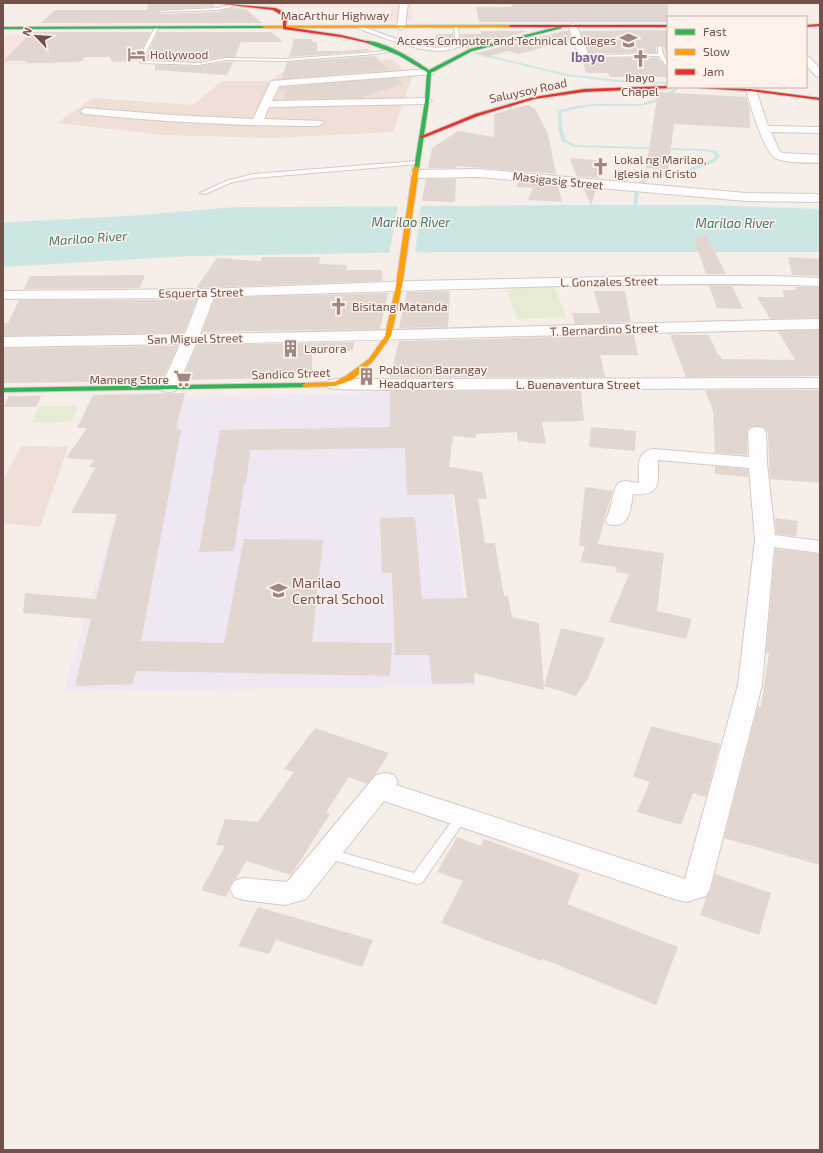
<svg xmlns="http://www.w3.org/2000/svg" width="823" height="1153" viewBox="0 0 823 1153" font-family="'Exo 2',sans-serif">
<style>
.residential{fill:#efdfd7}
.commercial{fill:#f9e4e0}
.education{fill:#efe7f1}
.green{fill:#e7ebd4}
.water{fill:#cce7e3}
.pier{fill:#f6eee9}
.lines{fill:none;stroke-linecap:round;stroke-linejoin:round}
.stream{fill:#cce7e3;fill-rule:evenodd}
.building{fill:#e2d6d1}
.lane-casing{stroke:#d4cac6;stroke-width:2}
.street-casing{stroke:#d4cac6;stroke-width:2}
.fast-casing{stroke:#d5cac6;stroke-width:2}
.slow-casing{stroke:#d5cac6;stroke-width:2}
.jam-casing{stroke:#d5cac6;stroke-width:2}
.lane{fill:#fefcfc;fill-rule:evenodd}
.street{fill:#fefcfc;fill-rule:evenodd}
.fast{fill:#30b455;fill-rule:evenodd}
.slow{fill:#ff9f0a;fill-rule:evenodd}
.jam{fill:#e5322d;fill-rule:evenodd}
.labels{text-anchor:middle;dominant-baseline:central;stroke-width:3;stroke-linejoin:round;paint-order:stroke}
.far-street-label{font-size:12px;fill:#72514b;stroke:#fef2ea}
.far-poi-label{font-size:12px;fill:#72514b;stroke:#fef2ea;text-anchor:start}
.far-quarter-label{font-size:13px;font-weight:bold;fill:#7c6796;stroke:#fef2ea}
.far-water-label{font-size:13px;font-style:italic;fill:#407775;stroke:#fef2ea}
.poi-label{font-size:14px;fill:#72514b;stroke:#fef2ea;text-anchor:start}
</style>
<rect width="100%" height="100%" fill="#f6eee9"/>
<!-- residential -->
<g class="residential">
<polygon points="392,59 412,77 393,132 273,138 163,135 57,123 93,98 193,105 222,81 270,81 284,71"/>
<polygon points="22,446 68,447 40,527 3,523 3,479"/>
</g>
<!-- commercial -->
<g class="commercial">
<polygon points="226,3 413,3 411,22 389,22 391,7 230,8"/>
<polygon points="491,3 820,3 820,5 512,6 492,5"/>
<polygon points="3,35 67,35 60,55 55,64 3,64"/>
</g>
<!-- education -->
<polygon class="education" points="442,391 451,494 475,686 64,691 151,398"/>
<!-- green -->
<g class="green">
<polygon points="554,285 566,317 517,319 506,286"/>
<polygon points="39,406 78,406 71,422 31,423"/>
</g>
<!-- water -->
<polygon class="water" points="595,205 709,205 820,209 820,252 434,252 190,256 3,267 3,223 13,222 128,216 236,207"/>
<!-- pier -->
<polygon class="pier" points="398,205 421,205 415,254 389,255"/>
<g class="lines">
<!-- stream -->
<g class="stream">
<polygon points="475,52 567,74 618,80 668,82 668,84 618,82 567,76 474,54"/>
<path d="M675 88 678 89C651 112 626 105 595 106 583 107 572 109 561 113L563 132 566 140 575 145 705 149 717 151 720 157 713 163 689 172 651 178 639 186H637V184L648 176 686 170 709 161 716 157 713 153 705 151 574 147 562 141 559 132 558 111 575 106 595 104H641L661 97Z"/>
<polygon points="635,189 639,190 636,215 634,216 632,215"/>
</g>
</g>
<!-- building -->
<g class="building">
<polygon points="148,3 213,3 215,7 158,10 157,11 160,14 217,12 232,8 246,9 262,23 41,23 55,10 147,10"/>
<polygon points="511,3 668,3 668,22 479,22 476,7 512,7"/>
<polygon points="668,30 668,61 664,47 661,45 656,47 656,53 597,53 589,52 580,31"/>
<polygon points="481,31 528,31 462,49 458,48 461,46 460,34 481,34"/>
<polygon points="563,31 569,31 571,40 519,54 507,51 491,56 477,53"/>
<polygon points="32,32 151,32 138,57 139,61 112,62 110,57 85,57 80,62 26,63 27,61 3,61"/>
<polygon points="158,32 272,32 283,42 241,42 235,57 226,57 199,61 146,60 145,58"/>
<polygon points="436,34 453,34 454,44 447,45 435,42"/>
<polygon points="294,39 312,39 312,42 317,42 317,51 344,51 368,49 370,51 289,57"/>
<polygon points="375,56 389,70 282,79 287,62"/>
<polygon points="582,58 589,60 597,58 658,58 668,69 668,77 610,77 608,73 586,73"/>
<polygon points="226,62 233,62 227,75 155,70 155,65 199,66"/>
<polygon points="397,78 403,84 359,98 285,99 286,90 279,90 280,87"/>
<polygon points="658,92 746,97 749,106 750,128 674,124 668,170 646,168"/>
<polygon points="508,94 515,98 495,103 495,96"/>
<polygon points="528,105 535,109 548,134 556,174 456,166 456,168 428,168 432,148 458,131 494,137 494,114"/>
<polygon points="569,158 605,161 599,178 577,176"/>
<polygon points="426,179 456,179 455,202 422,201"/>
<polygon points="518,182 558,186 562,202 528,200 533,188 516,187"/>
<polygon points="583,188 596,189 591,205"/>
<polygon points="706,234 726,274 706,274 694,239"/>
<polygon points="262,257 320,257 319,264 347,265 346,270 382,270 382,281 196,288 217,258 261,261"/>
<polygon points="788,257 820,259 820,276 792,275"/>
<polygon points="145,275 140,288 24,289 30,276"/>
<polygon points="709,286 732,286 743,309 717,308"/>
<polygon points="795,287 820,287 820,318 770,319 757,297 785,297 782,290 796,290"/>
<polygon points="450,291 448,327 399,328 407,292"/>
<polygon points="594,291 625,291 631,322 575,324 572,313 600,313"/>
<polygon points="388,293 380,329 202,332 215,298"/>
<polygon points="19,300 197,300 184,333 3,336 3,323 8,323"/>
<polygon points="820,330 820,376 686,377 670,335 709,335 718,355 720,355 722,359 795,360 778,331"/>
<polygon points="634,335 638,355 600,355 605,377 390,377 399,341"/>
<polygon points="354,342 353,351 312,351 312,373 283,373 284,378 182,380 197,345"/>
<polygon points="178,346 162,381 3,383 3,348"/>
<polygon points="705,390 820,390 820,483 770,479 768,432 763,427 751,427 747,431 747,455 715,453 713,411"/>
<polygon points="390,391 581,391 584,421 542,422 546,444 518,441 517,432 476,434 476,438 453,436 449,467 482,472 487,499 478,499 485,543 495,543 504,596 508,596 512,617 539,623 544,690 474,673 475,683 432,684 429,655 395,655 392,573 382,573 380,518 415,517 422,599 467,598 454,494 407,495 405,448 250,450 246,484 244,484 234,551 199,552 220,430 390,427"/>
<polygon points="185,393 176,427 178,427 177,430 181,430 141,641 224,643 244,539 323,540 312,642 392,643 390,676 136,671 133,684 75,686 91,619 23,613 25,593 96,599 117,514 71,513 95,468 89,467 94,460 66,458 87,428 77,428 93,395"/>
<polygon points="9,396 41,396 36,407 3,407"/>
<polygon points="591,427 636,431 635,451 589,447"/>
<polygon points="715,466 748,469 748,477 715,474"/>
<polygon points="585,487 613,491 604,519 604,522 598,544 664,553 657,611 692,619 686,639 609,622 629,574 616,572 617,567 580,562 585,546 579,546"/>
<polygon points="775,518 798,521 796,536 776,534"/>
<polygon points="775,549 820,554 820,865 724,838 758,706 761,707 769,653 766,653"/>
<polygon points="561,628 605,638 588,678 576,696 544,686"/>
<polygon points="651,726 720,744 706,797 693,793 681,825 637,812 650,782 633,777"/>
<polygon points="315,728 389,753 376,774 367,784 349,777 326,812 330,814 291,875 246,861 236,879 233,880 226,897 201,890 225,846 216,845 225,819 258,822 294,772 284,769"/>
<polygon points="457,837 481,846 484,839 580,874 567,904 678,947 656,1005 543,959 542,961 441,923 463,881 437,872"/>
<polygon points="715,874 771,893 759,935 700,915 706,898 711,889"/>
<polygon points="258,907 324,926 373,940 362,967 276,940 269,954 238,946"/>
</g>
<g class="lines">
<defs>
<g id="lane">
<polygon points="231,5 232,7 217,10 160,12 158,11 217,8"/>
<polygon points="157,26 159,27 143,58 145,61 199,63 226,58 285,59 376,52 393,49 395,50 376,54 285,61 226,60 199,65 141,63 139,58 155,27"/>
<path d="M359 26C389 34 424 55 456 45L454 27 456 26 458 27 460 46C436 61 383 37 357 28Z"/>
<path d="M660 46 662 47C662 56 668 60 668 68L659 56 592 57 590 56 592 55 658 54V47Z"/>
<polygon points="417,161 420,163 419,164 253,178 230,183 205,194 200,193 226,181 253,174"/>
<polygon points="461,812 465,814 467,817 465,820 422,883 417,884 326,858 321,857 320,853 321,849 326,848 414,873 457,814"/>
</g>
<g id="street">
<polygon points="400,3 408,3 405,27 401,30 397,27"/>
<path d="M573 24 577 27 588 53 595 54 597 56 595 58C576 63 574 41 569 27Z"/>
<polygon points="806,56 809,57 820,68 820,77 816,76 806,65"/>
<path d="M429 69 434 72 433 74 279 86 272 101 427 98 432 101 427 104 269 107 264 119 322 121 324 123 318 126C240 126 163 122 85 114L80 111 85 108 172 115 253 119 271 81Z"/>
<path d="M745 87H755L768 126 820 127V133L771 132 779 150 783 153 820 155V163C806 162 790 164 777 159 763 153 750 102 745 87Z"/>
<polygon points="478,169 746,193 820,194 820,202 746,201 478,177 416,178 412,177 410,174 412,171 416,170"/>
<path d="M654 276H772L820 278V286C734 283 647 284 561 286 445 289 330 293 214 297L200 334C407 331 613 323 820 319V329C612 333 404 340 196 344L177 387 175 391 169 392 163 391 161 387 180 344 3 347V337L185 334 199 298 3 299V291L208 289 412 281Z"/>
<polygon points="820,378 820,388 379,390 335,389 329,388 327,384 329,380 335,379"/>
<path d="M757 427 763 428 766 432 767 463 775 535 820 541V553L774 547 762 685 710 888 706 896 687 902 674 899 384 801 306 899 285 905 244 900 234 897 230 889 234 881 244 878 287 882 376 775 385 773 394 775 398 782 396 785 685 879 738 685 755 540 749 468 658 460C658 483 662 496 633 494 630 510 630 530 608 524L605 520C613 509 611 494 618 483L625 481 639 483C639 467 635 453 653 449L749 457 748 432 751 428Z"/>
</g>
<g id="fast">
<polygon points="265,26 264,28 3,29 3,27"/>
<path d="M561 26 562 28 472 51 431 73 429 101 419 168 414 169 425 101 427 72 398 55 367 43V41C386 42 413 59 429 70L470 49Z"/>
<polygon points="306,383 310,385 309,387 3,392 3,388"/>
</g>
<g id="slow">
<polygon points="510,25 511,27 264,28 262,27 264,26"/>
<polygon points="416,166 419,168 402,286 391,336 373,361 352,380 335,386 303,387 302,385 306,383 334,382 346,376 369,359 385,336 396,286 413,168"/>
</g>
<g id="jam">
<polygon points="216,3 275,8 282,11 287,16 286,27 341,35 370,42 368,43 341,37 283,29 283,16 273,10"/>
<polygon points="820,24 820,26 806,27 806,25"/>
<polygon points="510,25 668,25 668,27 509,27"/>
<polygon points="668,86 670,88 584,92 534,99 478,116 423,138 419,137 475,114 534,97 584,89"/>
<polygon points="697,87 750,89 820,98 820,100 750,91 699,88"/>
</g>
</defs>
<!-- lane casing -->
<use href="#lane" class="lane-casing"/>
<!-- street casing -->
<use href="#street" class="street-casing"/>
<!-- fast casing -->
<use href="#fast" class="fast-casing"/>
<!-- slow casing -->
<use href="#slow" class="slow-casing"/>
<!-- jam casing -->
<use href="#jam" class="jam-casing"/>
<!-- lane -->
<use href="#lane" class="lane"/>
<!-- street -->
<use href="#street" class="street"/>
<!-- fast -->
<use href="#fast" class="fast"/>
<!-- slow -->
<use href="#slow" class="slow"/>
<!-- jam -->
<use href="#jam" class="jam"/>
</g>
<!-- icons -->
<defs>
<symbol id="university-bare" viewBox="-9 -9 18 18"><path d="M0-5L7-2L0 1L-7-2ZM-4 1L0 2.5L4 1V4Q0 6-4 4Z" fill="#a08882" stroke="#fef2ea" stroke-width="2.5" paint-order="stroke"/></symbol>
<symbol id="hotel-bare" viewBox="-9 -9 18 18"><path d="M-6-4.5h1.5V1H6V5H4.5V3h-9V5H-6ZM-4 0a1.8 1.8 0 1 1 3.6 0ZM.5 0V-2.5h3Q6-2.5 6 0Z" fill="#a08882" stroke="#fef2ea" stroke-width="2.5" paint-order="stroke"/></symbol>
<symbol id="church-bare" viewBox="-9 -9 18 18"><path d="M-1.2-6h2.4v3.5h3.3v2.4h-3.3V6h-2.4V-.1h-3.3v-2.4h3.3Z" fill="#a08882" stroke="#fef2ea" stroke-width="2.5" paint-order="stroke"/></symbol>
<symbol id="building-bare" viewBox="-9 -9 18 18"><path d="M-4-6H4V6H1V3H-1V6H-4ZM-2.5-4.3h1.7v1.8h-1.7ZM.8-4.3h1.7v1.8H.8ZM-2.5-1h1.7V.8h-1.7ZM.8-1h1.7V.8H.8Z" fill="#a08882" stroke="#fef2ea" stroke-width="2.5" paint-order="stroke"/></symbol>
<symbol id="supermarket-bare" viewBox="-9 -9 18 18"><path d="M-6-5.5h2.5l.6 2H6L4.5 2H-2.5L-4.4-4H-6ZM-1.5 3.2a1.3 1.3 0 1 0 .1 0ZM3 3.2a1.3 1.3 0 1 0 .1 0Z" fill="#a08882" stroke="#fef2ea" stroke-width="2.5" paint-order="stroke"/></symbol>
<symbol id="school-bare" viewBox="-9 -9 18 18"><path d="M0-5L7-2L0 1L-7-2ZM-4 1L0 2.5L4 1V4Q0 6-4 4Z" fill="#a08882" stroke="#fef2ea" stroke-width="2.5" paint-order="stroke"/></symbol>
</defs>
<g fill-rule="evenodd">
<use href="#university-bare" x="616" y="28" width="25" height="25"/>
<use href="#hotel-bare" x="124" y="42" width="25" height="25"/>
<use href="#church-bare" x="628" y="46" width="25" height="25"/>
<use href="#church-bare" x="588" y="154" width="25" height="25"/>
<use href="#church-bare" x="326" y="294" width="25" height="25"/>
<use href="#building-bare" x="278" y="336" width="25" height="25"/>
<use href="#building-bare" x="354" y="364" width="25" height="25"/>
<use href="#supermarket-bare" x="170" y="366" width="25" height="25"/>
<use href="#school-bare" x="266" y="578" width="25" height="25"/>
</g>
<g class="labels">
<!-- far-street labels -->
<g class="far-street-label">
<text x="335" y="15">MacArthur Highway</text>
<text transform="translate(528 90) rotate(-12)">Saluysoy Road</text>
<text transform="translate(558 180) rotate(6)">Masigasig Street</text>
<text transform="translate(609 281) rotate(-1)">L. Gonzales Street</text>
<text transform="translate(201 292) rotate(-1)">Esquerta Street</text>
<text transform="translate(604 329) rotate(-2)">T. Bernardino Street</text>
<text transform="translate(195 338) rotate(-1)">San Miguel Street</text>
<text transform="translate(291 373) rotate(-2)">Sandico Street</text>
<text x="578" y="384">L. Buenaventura Street</text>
</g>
<!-- far-poi labels -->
<g class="far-poi-label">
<text x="616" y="40" text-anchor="end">Access Computer and Technical Colleges</text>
<text x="150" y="54">Hollywood</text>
<text x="640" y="77" text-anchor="middle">Ibayo<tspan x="640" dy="14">Chapel</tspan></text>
<text x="614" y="159">Lokal ng Marilao,<tspan x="614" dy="14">Iglesia ni Cristo</tspan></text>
<text x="352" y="306">Bisitang Matanda</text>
<text x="304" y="348">Laurora</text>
<text x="379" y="369">Poblacion Barangay<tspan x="379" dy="14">Headquarters</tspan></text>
<text x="169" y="379" text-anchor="end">Mameng Store</text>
</g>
<!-- far-quarter labels -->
<g class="far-quarter-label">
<text x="588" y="57">Ibayo</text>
</g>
<!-- far-water labels -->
<g class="far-water-label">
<text x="411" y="222">Marilao River</text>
<text x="735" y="223">Marilao River</text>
<text transform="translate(88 238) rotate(-4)">Marilao River</text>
</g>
<!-- poi labels -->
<g class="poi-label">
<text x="292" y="582">Marilao<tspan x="292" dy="16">Central School</tspan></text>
</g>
</g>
<!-- border -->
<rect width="823" height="1153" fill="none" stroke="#72514b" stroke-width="8"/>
<!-- legend -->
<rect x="667" y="16" width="140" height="72" fill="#fef2ea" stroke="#c6b2aa"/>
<rect x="675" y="29" width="20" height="6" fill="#30b455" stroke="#c6b2aa"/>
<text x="703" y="36" font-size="12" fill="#72514b">Fast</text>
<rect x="675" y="49" width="20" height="6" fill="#ff9f0a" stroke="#c6b2aa"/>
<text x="703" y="56" font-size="12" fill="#72514b">Slow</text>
<rect x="675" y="69" width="20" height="6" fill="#e5322d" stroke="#c6b2aa"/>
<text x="703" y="76" font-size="12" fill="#72514b">Jam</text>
<!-- north arrow -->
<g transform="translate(36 36) rotate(295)" stroke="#fef2ea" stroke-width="3" paint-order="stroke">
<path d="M0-3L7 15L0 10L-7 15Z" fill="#72514b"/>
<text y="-6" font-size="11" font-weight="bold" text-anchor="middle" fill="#72514b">N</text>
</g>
</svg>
